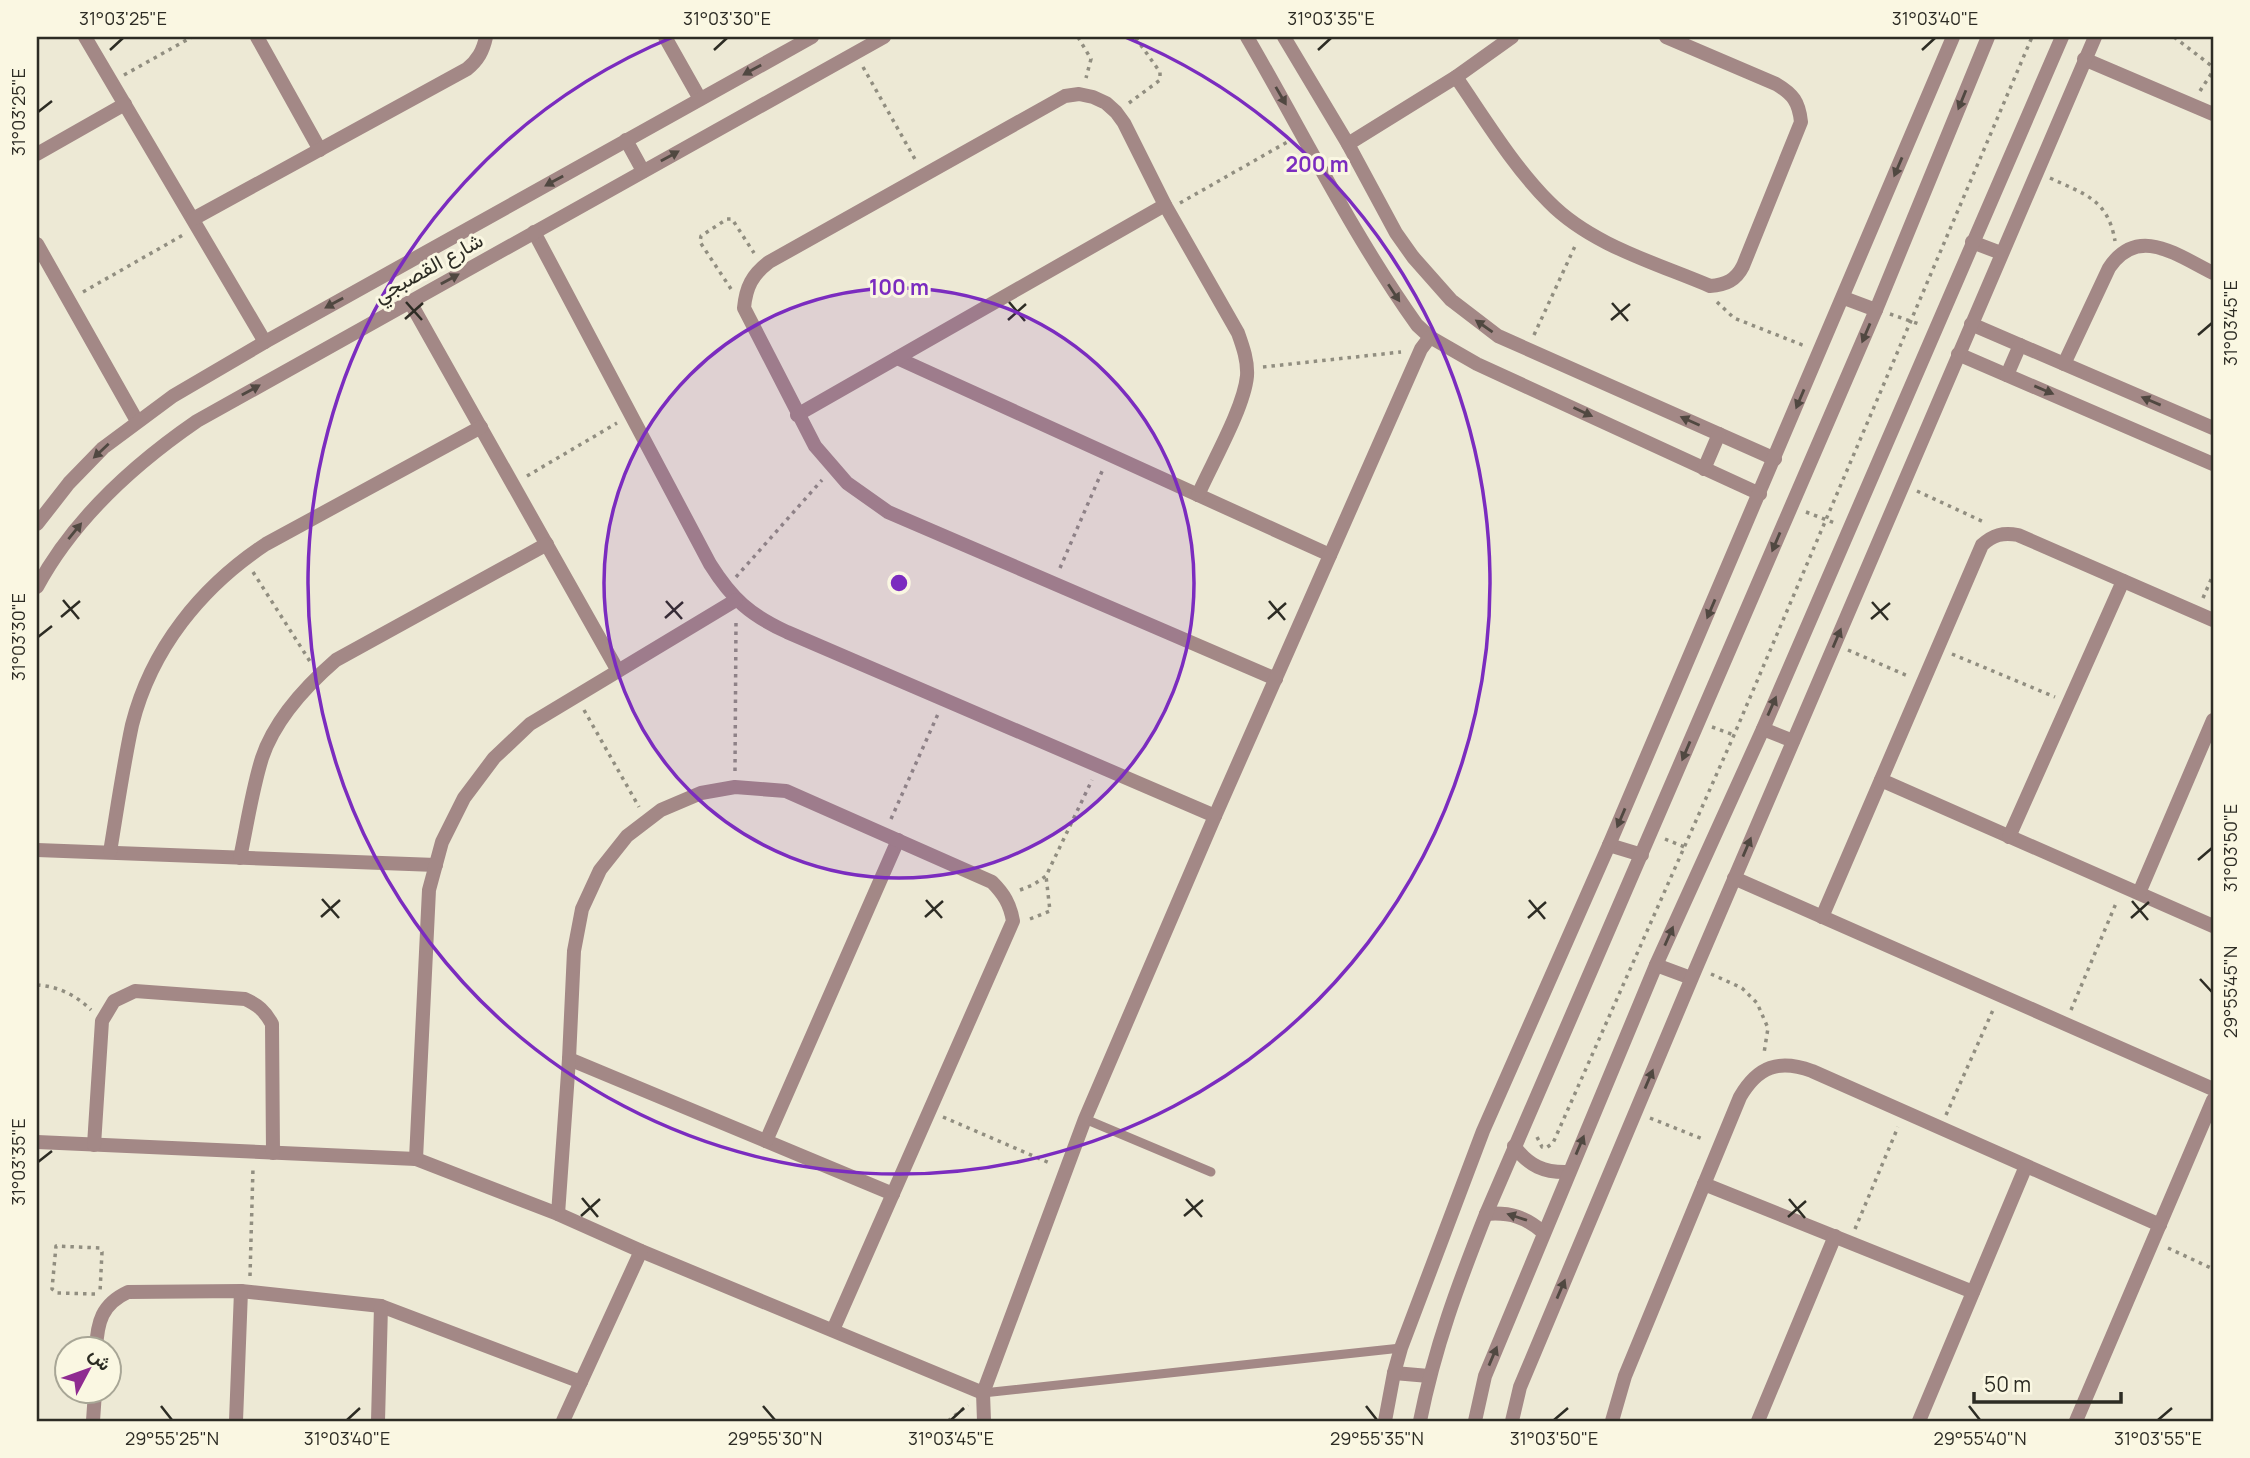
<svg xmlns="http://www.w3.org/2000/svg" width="2250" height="1458" viewBox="0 0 2250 1458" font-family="Manrope,Vazirmatn,sans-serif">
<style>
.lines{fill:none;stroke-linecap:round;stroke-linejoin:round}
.path{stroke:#918e80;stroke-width:3.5;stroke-dasharray:3.5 5;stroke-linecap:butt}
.service{stroke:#a38886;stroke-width:9}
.minor{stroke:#a38886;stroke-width:14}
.oneway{fill:#504841}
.ticks{fill:none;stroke:#2d2c24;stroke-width:2.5}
.ring{fill:none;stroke:#7b2cbf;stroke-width:3.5}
.labels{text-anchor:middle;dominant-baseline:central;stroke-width:6;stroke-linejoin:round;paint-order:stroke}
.street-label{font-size:21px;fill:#2d2c24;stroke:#faf7e2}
.centre{fill:#7b2cbf;stroke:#faf7e2;stroke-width:3.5}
.ring-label{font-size:21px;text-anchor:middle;font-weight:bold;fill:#7b2cbf;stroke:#faf7e2;stroke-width:6;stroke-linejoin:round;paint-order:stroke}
.neatline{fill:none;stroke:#2d2c24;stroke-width:2.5}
.ticks-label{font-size:18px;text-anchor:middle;fill:#2d2c24}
</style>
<rect width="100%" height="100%" fill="#ede9d5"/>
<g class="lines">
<!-- path -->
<g class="path">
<polyline points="1078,37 1091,59 1086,78"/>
<polyline points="2174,37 2213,67"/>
<polyline points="863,67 916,161"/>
<polyline points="124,75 192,37"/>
<polyline points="2200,91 2213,71"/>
<polyline points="1129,103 1160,80 1160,72 1135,37"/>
<path d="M2050 178C2084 194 2108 199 2115 241"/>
<polyline points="1180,203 1289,141"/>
<polyline points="731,289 700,242 701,236 727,219 732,219 754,253"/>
<polyline points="83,292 183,235"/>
<polyline points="1717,302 1734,318 1805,346"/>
<polyline points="1890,314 1919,324"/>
<polyline points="1534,335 1576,244"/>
<polyline points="1263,367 1401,352"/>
<polyline points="527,476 617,423"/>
<polyline points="1917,491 1986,523"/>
<polyline points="1806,512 1835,523"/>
<polyline points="1060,568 1103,469"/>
<polyline points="253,572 311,663"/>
<polyline points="736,577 822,480"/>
<polyline points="2203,598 2213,575"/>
<polyline points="1848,650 1908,676"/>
<polyline points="1952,654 2055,697"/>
<polyline points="584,710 639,807"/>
<polyline points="1712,727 1734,735"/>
<polyline points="735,771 736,621"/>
<polyline points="891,819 938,714"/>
<polyline points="1665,839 1687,848"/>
<polyline points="1020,890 1033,885 1046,876 1092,780"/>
<polyline points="1030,919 1050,911 1046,876"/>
<polyline points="1711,974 1742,988 1757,1003 1768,1028 1764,1053"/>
<path d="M37 985C57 986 76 995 91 1010"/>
<polyline points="2071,1010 2117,901"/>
<polyline points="1946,1115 1993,1010"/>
<polyline points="943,1117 1052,1164"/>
<polyline points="1650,1118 1705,1140"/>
<polyline points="1537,1137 1542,1147 1546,1148 1553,1143 1734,735 2032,37"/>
<polyline points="1855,1229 1898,1127"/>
<polyline points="2168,1248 2213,1269"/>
<polyline points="250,1276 253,1168"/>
<polyline points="95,1294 57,1293 52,1289 56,1246 100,1248 102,1252 100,1292"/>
<polyline points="948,1421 968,1405"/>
</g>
<!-- service -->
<g class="service">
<polyline points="1085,1119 1211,1172"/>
<polyline points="983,1393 1401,1348"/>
</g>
<!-- minor -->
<g class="minor">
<polyline points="85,37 265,342"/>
<polyline points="257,37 320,150"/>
<polyline points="665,37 700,99"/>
<path d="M1247 37C1303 133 1352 234 1417 325L1430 337 1477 364 1760 494"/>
<polyline points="1284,37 1348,144 1396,233 1413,257 1451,300 1498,336 1775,459"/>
<polyline points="2084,59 2213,114"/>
<path d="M1456 77C1485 119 1513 166 1549 202 1591 245 1656 263 1710 286 1726 285 1736 280 1743 266L1801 122C1799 102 1793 94 1776 84L1666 37"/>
<polyline points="626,140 643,171"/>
<polyline points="1348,144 1456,77 1512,37"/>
<polyline points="37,154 125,104"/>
<path d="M193 219 467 69C478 60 483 51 486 37"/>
<path d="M534 232 710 564C732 599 750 615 787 632L1215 816"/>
<polyline points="1972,242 2001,253"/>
<polyline points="37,244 137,421"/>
<polyline points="1844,298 1876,310"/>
<polyline points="410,302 618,671"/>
<polyline points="1971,324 2213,428"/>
<polyline points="1958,354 2213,464"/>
<polyline points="897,358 1330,555"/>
<path d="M2064 364 2109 268C2138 224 2178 256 2213 273"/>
<polyline points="2007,375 2020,345"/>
<polyline points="797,415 1165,205"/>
<polyline points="1704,469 1719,434"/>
<path d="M1198 495C1212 463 1244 408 1247 376 1248 361 1243 347 1238 333L1165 205 1124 123 1116 112 1106 103 1093 97 1079 94 1065 96 769 262C752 275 746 287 744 308L815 446 847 483 888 512 1276 679"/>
<polyline points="37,524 69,483 103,448 173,396 265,342 812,37"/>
<path d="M37 587C74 518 133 465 197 421L884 37"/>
<polyline points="1763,729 1793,741"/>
<polyline points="1881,780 2213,926"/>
<polyline points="2009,837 2123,581"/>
<polyline points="1609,845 1642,855"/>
<polyline points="37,850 436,865"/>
<path d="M110 852C117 810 123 767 132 725 151 649 201 587 266 544L481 427"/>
<path d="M240 858C247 825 252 790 262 758 275 719 306 686 336 660L547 544"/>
<polyline points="1734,878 2213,1089"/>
<polyline points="2139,893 2213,720"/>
<path d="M1822 917 1982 545C1993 535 2003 532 2018 535L2213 620"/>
<polyline points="1656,965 1691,978"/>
<polyline points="569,1059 893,1194"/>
<polyline points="766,1141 898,840"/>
<polyline points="37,1142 416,1159 558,1214 641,1251 983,1393"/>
<path d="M94 1145 102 1021 114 1001 135 991 245 999C258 1005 265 1011 272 1024L273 1153"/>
<path d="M1514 1146C1529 1166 1544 1173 1569 1172"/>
<polyline points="416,1159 429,890 442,842 464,798 494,758 530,724 736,600"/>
<polyline points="1704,1184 1973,1292"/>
<path d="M558 1214 569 1059 574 951 582 909 600 870 627 836 661 810 701 793 735 787 786 791 992 882C1004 894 1010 904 1013 921L833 1330"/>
<path d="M1486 1214C1510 1212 1526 1217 1544 1233"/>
<path d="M96 1350C97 1322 102 1304 128 1292L241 1291 381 1306 581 1382"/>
<polyline points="1394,1373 1429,1376"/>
<polyline points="93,1421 95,1392"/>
<polyline points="236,1421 241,1291"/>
<polyline points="378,1421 381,1306"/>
<polyline points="563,1421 641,1251"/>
<polyline points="984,1421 983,1393 1085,1119 1215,816 1421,349 1430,337"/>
<polyline points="1385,1421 1394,1373 1401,1348 1483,1131 1609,845 1953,37"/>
<path d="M1420 1421C1435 1346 1458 1285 1486 1214L1876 310 1988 37"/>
<polyline points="1475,1421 1485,1376 1656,965 1763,729 2062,37"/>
<polyline points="1512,1421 1520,1387 1696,968 2095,37"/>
<path d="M1612 1421 1625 1376 1740 1097C1758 1066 1779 1059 1812 1071L2160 1225"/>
<polyline points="1758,1421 1835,1236"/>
<polyline points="1919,1421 2026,1166"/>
<polyline points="2076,1421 2213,1100"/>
</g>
</g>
<!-- one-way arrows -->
<defs><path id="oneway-solid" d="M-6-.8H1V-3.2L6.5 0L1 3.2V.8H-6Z" transform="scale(1.75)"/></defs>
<g class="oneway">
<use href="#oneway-solid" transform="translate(752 70) rotate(151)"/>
<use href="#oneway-solid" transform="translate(1281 96) rotate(60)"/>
<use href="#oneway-solid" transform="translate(1962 100) rotate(112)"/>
<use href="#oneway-solid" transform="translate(670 156) rotate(-29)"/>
<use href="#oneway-solid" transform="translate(1898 167) rotate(113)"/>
<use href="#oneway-solid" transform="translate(554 181) rotate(151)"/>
<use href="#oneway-solid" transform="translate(450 279) rotate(-29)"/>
<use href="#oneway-solid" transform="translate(1394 293) rotate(57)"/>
<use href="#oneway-solid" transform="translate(334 303) rotate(151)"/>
<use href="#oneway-solid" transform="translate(1484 326) rotate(-145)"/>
<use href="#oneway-solid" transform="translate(1866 333) rotate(113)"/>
<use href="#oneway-solid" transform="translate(251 390) rotate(-29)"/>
<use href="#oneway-solid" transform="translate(2044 390) rotate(23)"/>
<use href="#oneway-solid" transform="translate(1800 399) rotate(113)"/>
<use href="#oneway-solid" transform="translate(2151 401) rotate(-157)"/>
<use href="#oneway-solid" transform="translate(1583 412) rotate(25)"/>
<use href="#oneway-solid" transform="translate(1690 421) rotate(-156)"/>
<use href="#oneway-solid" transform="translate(101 451) rotate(137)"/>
<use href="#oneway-solid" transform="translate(75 531) rotate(-51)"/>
<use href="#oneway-solid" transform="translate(1776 542) rotate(113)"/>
<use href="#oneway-solid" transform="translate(1711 609) rotate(113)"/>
<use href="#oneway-solid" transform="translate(1837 638) rotate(-67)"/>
<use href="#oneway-solid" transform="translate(1772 706) rotate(-66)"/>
<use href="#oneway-solid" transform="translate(1686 751) rotate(113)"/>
<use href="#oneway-solid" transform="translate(1621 818) rotate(113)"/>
<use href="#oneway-solid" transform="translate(1747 847) rotate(-67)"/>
<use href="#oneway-solid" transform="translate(1669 936) rotate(-66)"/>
<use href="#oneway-solid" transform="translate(1649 1079) rotate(-67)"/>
<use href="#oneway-solid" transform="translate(1580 1145) rotate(-67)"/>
<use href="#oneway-solid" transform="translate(1517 1217) rotate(-162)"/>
<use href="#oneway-solid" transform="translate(1561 1289) rotate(-67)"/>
<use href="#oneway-solid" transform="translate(1493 1356) rotate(-67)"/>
</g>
<!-- ticks -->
<path class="ticks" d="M110 50 123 38M714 50 727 38M1318 50 1331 38M1922 50 1935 38M38 112 52 101M406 302 422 320M1009 302 1025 321M1612 303 1628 321M405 319 423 303M1008 320 1026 304M1611 320 1630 304M2198 335 2212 323M63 600 79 619M666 601 682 619M1269 601 1285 620M1872 602 1888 620M61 617 80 601M665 618 683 602M1268 619 1286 603M1871 619 1890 603M38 637 52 626M2198 860 2212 848M322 899 339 918M926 900 942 918M1529 900 1545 919M2132 901 2148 920M321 917 340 900M925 917 943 901M1528 918 1546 902M2131 918 2149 902M2200 979 2212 992M38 1162 52 1151M582 1198 598 1217M1186 1199 1202 1217M1789 1199 1805 1218M581 1216 600 1199M1184 1216 1203 1200M1788 1217 1806 1201M161 1406 172 1420M763 1406 775 1420M1366 1406 1377 1420M1969 1406 1980 1420M347 1420 360 1408M951 1420 964 1408M1554 1420 1568 1408M2158 1420 2172 1408"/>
<!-- distance rings -->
<circle cx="899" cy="583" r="295" fill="#7b2cbf" fill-opacity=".12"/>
<g class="ring">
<circle cx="899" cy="583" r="295"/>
<path d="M1125 37A591 591 0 1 1 673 37"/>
</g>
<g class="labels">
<!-- street labels -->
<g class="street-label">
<text transform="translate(428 267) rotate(-29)">شارع القصبجي</text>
</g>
</g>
<circle cx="899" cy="583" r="10" class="centre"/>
<g class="ring-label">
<text x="1317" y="172">200 m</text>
<text x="899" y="295">100 m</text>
</g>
<!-- border -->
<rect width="2250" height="1458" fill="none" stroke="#faf7e2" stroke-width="77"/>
<!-- north arrow -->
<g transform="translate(88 1370) rotate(49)"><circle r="33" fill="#faf7e2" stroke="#a8a696" stroke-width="2"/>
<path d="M0-5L12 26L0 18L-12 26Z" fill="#8f2b91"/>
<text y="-10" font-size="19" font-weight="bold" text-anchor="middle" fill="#2d2c24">ش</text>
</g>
<!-- scale -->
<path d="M1974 1392v10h147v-10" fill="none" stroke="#2d2c24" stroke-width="3.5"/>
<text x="1984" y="1392" font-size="21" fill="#2d2c24" stroke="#faf7e2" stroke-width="5" paint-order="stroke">50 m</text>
<rect x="38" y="38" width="2174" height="1382" class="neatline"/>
<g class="ticks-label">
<text x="123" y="25">31°03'25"E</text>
<text x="727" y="25">31°03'30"E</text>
<text x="1331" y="25">31°03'35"E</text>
<text x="1935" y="25">31°03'40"E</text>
<text transform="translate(19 112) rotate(-90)" y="6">31°03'25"E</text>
<text transform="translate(2231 323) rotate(-90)" y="6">31°03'45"E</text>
<text transform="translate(19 637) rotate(-90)" y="6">31°03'30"E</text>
<text transform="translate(2231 848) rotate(-90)" y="6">31°03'50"E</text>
<text transform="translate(2231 992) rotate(-90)" y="6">29°55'45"N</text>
<text transform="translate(19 1162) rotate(-90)" y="6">31°03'35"E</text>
<text x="172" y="1445">29°55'25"N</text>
<text x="347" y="1445">31°03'40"E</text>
<text x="775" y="1445">29°55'30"N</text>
<text x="951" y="1445">31°03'45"E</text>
<text x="1377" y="1445">29°55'35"N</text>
<text x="1554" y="1445">31°03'50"E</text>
<text x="1980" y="1445">29°55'40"N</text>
<text x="2158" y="1445">31°03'55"E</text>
</g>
</svg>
